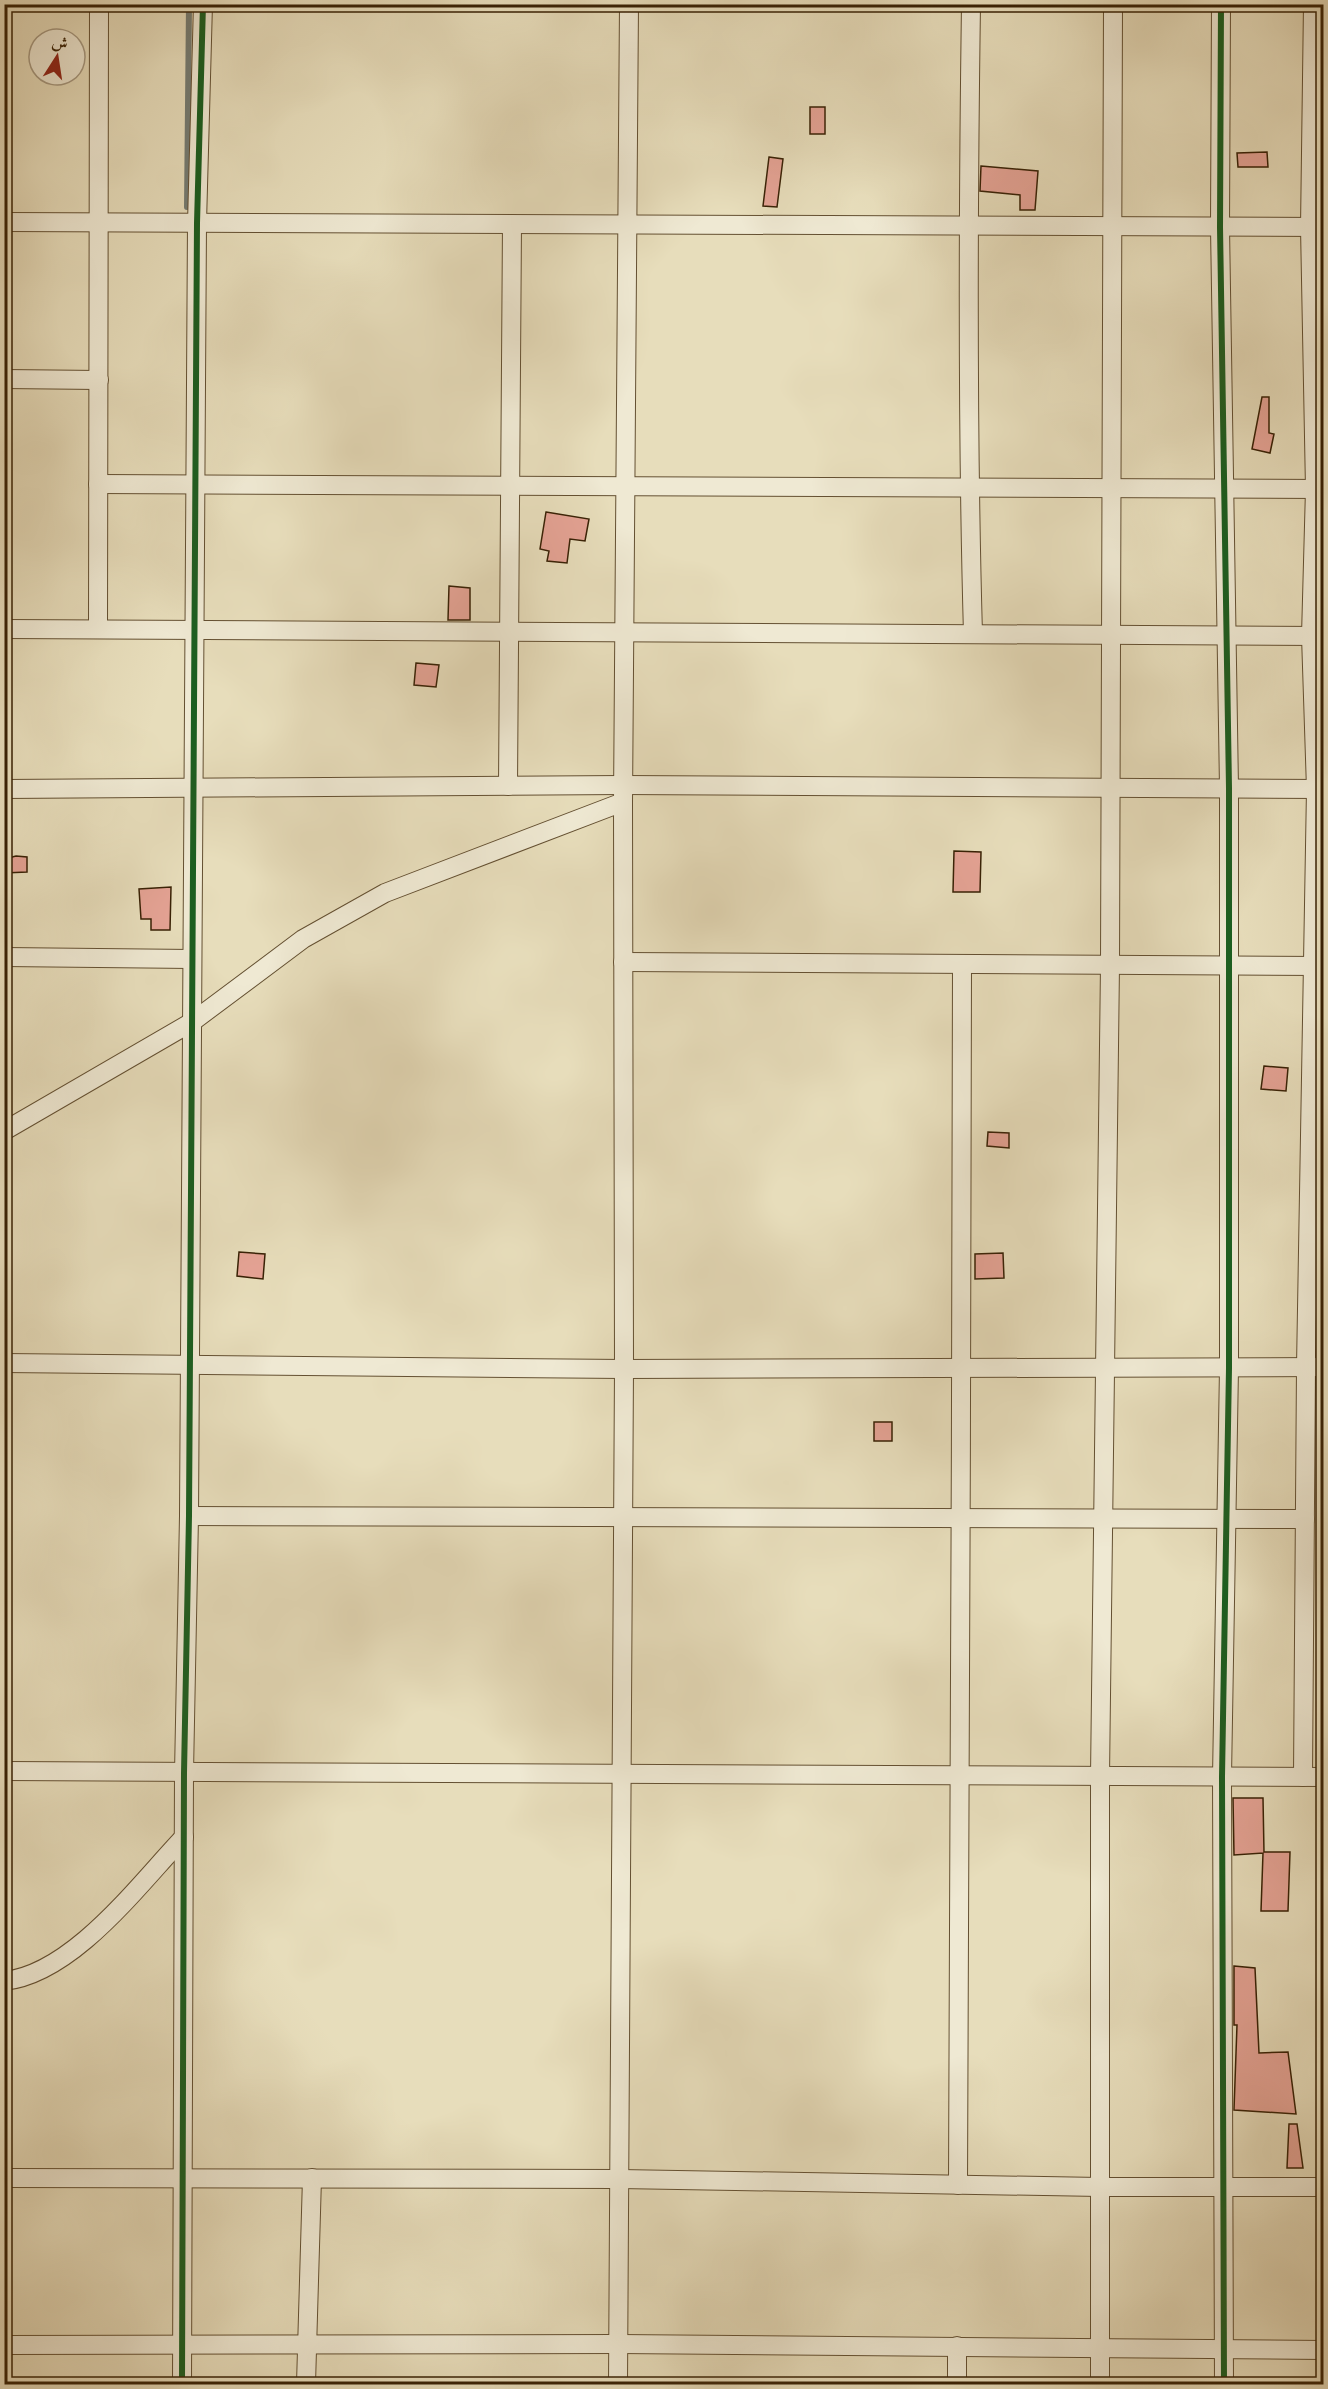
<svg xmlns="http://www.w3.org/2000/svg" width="1328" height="2389" viewBox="0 0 1328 2389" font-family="'IM FELL English',Amiri,serif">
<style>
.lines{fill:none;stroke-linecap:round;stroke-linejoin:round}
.stream{stroke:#757c73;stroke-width:6}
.building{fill:#e5a395;stroke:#382105;stroke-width:1.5}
.minor-casing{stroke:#645032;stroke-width:20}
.minor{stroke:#efe9d3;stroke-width:18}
.cycleway-casing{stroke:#efe9d3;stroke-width:10}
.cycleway{stroke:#1b5e20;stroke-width:6}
</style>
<rect width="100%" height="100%" fill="#e7ddbb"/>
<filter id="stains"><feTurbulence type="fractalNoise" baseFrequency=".00333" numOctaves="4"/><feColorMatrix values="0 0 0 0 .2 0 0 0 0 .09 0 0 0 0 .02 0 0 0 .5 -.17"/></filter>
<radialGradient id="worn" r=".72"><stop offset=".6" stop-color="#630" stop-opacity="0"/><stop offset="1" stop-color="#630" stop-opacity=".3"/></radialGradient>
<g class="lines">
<!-- stream -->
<polyline class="stream" points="187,207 189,4"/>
</g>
<!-- building -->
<g class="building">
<rect x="810" y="107" width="15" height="27"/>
<polygon points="1267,152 1268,167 1238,167 1237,153"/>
<polygon points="769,157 783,159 777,207 763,206"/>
<polygon points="981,166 1038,171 1035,210 1020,210 1020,195 980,191"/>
<polygon points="1262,397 1269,397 1269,433 1274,434 1270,453 1252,449"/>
<polygon points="546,512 589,519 585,541 570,539 567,563 547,561 549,551 540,549"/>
<polygon points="449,586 470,588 470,620 448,620"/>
<polygon points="416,663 439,665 436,687 414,685"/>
<polygon points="954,851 981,852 980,892 953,892"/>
<polygon points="16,856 27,857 27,872 4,873 4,859"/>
<polygon points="171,887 170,930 151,930 151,919 141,919 139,889"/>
<polygon points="1264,1066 1288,1068 1286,1091 1261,1089"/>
<polygon points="988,1132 1009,1133 1009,1148 987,1146"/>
<polygon points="239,1252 265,1254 263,1279 237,1276"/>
<polygon points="1003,1253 1004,1278 975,1279 975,1254"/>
<rect x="874" y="1422" width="18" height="19"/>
<polygon points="1233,1798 1263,1798 1264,1852 1290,1852 1288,1911 1261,1911 1263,1853 1234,1855"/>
<polygon points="1234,1966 1255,1968 1259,2053 1288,2052 1296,2114 1234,2110 1237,2025 1234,2025"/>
<polygon points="1289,2124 1297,2124 1303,2168 1287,2168"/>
</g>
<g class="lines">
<defs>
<g id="minor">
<path d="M971 4C968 215 967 424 973 634"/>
<polyline points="1221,4 1220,227 1229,788 1229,1368 1222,1777 1224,2384"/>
<polyline points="4,222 1324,227"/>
<polyline points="4,379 99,380"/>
<polyline points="98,484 1324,489"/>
<polyline points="4,629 1324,636"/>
<polyline points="98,629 99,4"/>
<polyline points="508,786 512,224"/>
<polyline points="4,789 623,785 1324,789"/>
<polyline points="4,957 192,959"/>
<polyline points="623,962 1323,966"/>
<polyline points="4,1131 192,1022 303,939 385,893 623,802"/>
<polyline points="4,1363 624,1369 1324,1367"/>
<polyline points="189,1516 1305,1519"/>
<polyline points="4,1771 1324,1777"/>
<polyline points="1303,1777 1306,1367 1316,789 1311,636 1315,489 1310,227 1313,4"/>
<path d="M4 1981C73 1974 139 1884 184 1837"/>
<polyline points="4,2178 620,2179 1100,2187 1324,2187"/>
<path d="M958 2185C962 1778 960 1371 962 964"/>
<polyline points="4,2345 619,2344 1324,2350"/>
<polyline points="182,2384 184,1773 189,1516 197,223 203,4"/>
<polyline points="306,2384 312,2178"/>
<polyline points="618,2384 624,1369 623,802 629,4"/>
<polyline points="957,2384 957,2346"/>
<polyline points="1100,2384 1100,1776 1110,965 1113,4"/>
</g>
</defs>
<!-- minor casing -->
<use href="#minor" class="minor-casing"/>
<!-- minor -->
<use href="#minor" class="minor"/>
<defs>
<g id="cycleway">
<polyline points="1221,4 1220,227 1229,788 1229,1368 1222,1777 1224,2384"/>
<polyline points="182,2384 184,1773 189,1516 197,223 203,4"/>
</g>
</defs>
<!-- cycleway casing -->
<use href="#cycleway" class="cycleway-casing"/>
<!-- cycleway -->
<use href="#cycleway" class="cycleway"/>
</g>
<!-- margin -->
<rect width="1328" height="2389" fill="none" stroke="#e7ddbb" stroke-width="24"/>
<rect x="6" y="6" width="1316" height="2377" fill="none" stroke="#382105" stroke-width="3"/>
<rect x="12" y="12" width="1304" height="2365" fill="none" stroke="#382105" stroke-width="1.5"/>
<!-- north arrow -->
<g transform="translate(57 57) rotate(12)"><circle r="28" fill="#efe9d3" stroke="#a69981" stroke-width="1.5"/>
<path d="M0-4.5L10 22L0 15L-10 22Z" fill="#8f2418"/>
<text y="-9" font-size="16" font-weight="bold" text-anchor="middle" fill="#382105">ش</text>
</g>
<rect width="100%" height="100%" filter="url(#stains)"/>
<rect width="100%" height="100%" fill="url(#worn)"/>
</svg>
